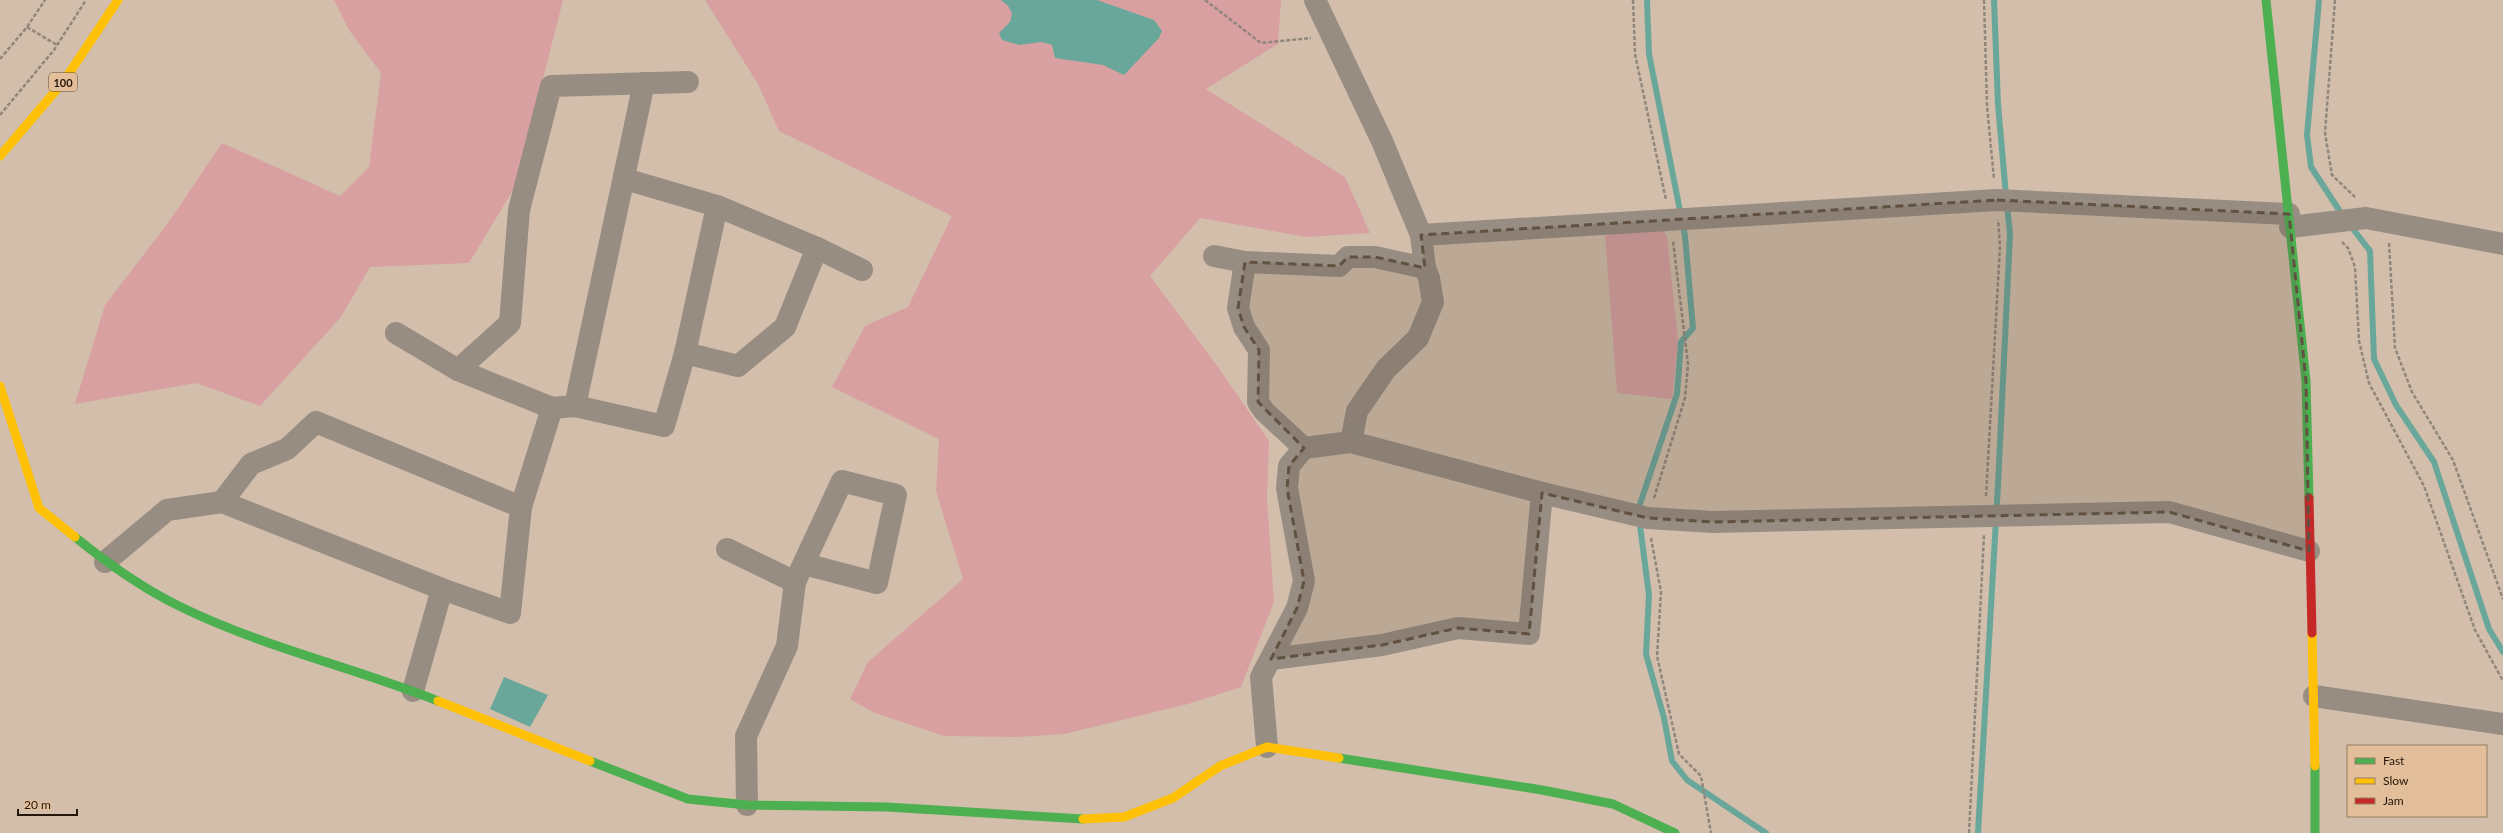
<svg xmlns="http://www.w3.org/2000/svg" width="2503" height="833" viewBox="0 0 2503 833" font-family="Lato,sans-serif">
<style>
.green{fill:#d8a0a0}
.water{fill:#6aa79b}
.lines{fill:none;stroke-linecap:round;stroke-linejoin:round}
.stream{stroke:#6aa79b;stroke-width:6}
.path{stroke:#91867b;stroke-width:2.5;stroke-dasharray:4 2;stroke-linecap:butt}
.street{stroke:#988d82;stroke-width:22}
.fast{stroke:#4caf50;stroke-width:9}
.slow{stroke:#ffc107;stroke-width:9}
.jam{stroke:#c62828;stroke-width:9}
.marked{fill:#615141;fill-opacity:0.2;stroke:#615141;stroke-width:3;stroke-dasharray:8 5;stroke-linejoin:round}
.labels{text-anchor:middle;dominant-baseline:central;stroke-width:3;stroke-linejoin:round;paint-order:stroke}
.shield{fill:#e2bf9a;stroke:#5d4934;stroke-width:1}
.shield-label{font-size:11px;font-weight:bold;fill:#241709}
</style>
<rect width="100%" height="100%" fill="#d2beaa"/>
<!-- green -->
<g class="green">
<polygon points="334,0 563,0 516,185 469,263 370,267 341,317 260,406 196,383 75,404 105,305 168,223 222,143 340,196 369,167 381,73 349,30"/>
<polygon points="705,0 1281,0 1278,44 1206,89 1345,177 1370,233 1307,237 1200,218 1150,276 1218,367 1269,441 1267,499 1274,602 1241,687 1188,704 1064,734 1017,737 944,736 875,713 850,699 868,662 963,579 936,491 939,439 832,387 865,326 908,307 952,216 779,131 758,84"/>
<polygon points="1662,229 1667,236 1678,341 1672,399 1617,393 1605,233"/>
</g>
<!-- water -->
<g class="water">
<polygon points="1001,0 1097,0 1154,20 1162,31 1159,38 1124,75 1103,65 1055,58 1052,45 1042,42 1019,45 1002,40 999,33 1010,22 1012,13 1008,6"/>
<polygon points="504,677 548,695 530,727 490,709"/>
</g>
<g class="lines">
<!-- stream -->
<g class="stream">
<polyline points="1647,0 1649,54 1685,236 1693,328 1681,342 1677,394 1638,510 1649,595 1646,654 1664,718 1672,761 1687,780 1766,833"/>
<polyline points="1994,0 1998,104 2006,196"/>
<polyline points="2319,0 2307,135 2311,167 2343,216"/>
<polyline points="2350,225 2370,251 2374,359 2396,405 2434,462 2489,629 2503,652"/>
<polyline points="1978,833 1998,485 2010,234 2007,205"/>
</g>
<!-- path -->
<g class="path">
<polyline points="1205,0 1261,43 1311,38"/>
<polyline points="1633,0 1635,54 1666,200"/>
<polyline points="1984,0 1987,106 1994,179"/>
<polyline points="2335,0 2325,133 2332,175 2356,198"/>
<polyline points="27,27 57,45"/>
<polyline points="0,59 27,27 45,0"/>
<polyline points="0,115 54,50 86,0"/>
<polyline points="2342,242 2348,248 2355,267 2359,341 2369,383 2424,486 2475,630 2503,681"/>
<polyline points="2389,243 2395,348 2412,392 2453,460 2503,599"/>
<polyline points="1986,496 2000,246 1998,220"/>
<polyline points="1654,498 1685,398 1688,364 1673,241"/>
<polyline points="1651,538 1661,592 1657,656 1679,754 1701,776 1711,833"/>
<polyline points="1969,833 1984,535"/>
</g>
<!-- street -->
<g class="street">
<polyline points="1315,0 1382,141 1421,235 1425,268 1429,278 1433,302 1418,338 1386,369 1357,411 1351,442"/>
<polyline points="625,179 717,206 817,248 862,270"/>
<polyline points="2290,227 2366,218 2503,244"/>
<polyline points="1421,235 1997,200 2289,214"/>
<polyline points="1214,256 1245,262 1339,266 1348,257 1375,257 1425,268"/>
<polyline points="1245,262 1238,308 1244,327 1259,350 1258,402 1264,411 1304,448"/>
<polyline points="396,333 458,370 552,408 575,406 644,83"/>
<polyline points="685,353 738,366 785,327 817,248"/>
<polyline points="458,370 510,323 519,210 551,86 688,82"/>
<polyline points="575,406 664,426 685,353 717,206"/>
<polyline points="222,502 442,589"/>
<polyline points="727,549 795,582"/>
<polyline points="105,562 167,510 222,502 251,464 287,449 316,422 521,507"/>
<polyline points="1271,659 1382,645 1458,628 1529,634 1542,493"/>
<polyline points="413,691 442,589 510,613 521,507 552,408"/>
<polyline points="2314,696 2503,724"/>
<polyline points="1267,747 1261,677 1297,608 1304,581 1287,488 1289,466 1304,448 1351,442 1542,493 1648,518 1713,522 2169,512 2309,551"/>
<polyline points="747,805 746,736 787,646 795,582 842,481 896,495 877,583 804,564"/>
</g>
<!-- fast -->
<g class="fast">
<polyline points="2266,0 2306,381 2309,498"/>
<path d="M75 537C107 563 142 588 179 606 262 647 353 667 438 701"/>
<polyline points="1339,758 1542,790 1613,804 1675,833"/>
<polyline points="590,761 688,799 747,805 887,807 1083,819"/>
<polyline points="2315,766 2315,833"/>
</g>
<!-- slow -->
<g class="slow">
<polyline points="0,156 64,81 118,0"/>
<polyline points="0,386 39,508 75,537"/>
<polyline points="2312,633 2315,766"/>
<polyline points="438,701 590,761"/>
<polyline points="1083,819 1124,817 1173,798 1220,766 1267,747 1339,758"/>
</g>
<!-- jam -->
<polyline class="jam" points="2309,498 2312,633"/>
</g>
<!-- marked area -->
<path class="marked" d="M1997 200 2289 214 2306 381 2309 551 2169 512 1713 522 1648 518 1542 493 1529 634 1458 628 1382 645 1271 659 1297 608 1304 581 1287 488 1289 466 1304 448 1258 402 1259 350 1244 327 1238 308 1245 262 1339 266 1348 257H1375L1425 268 1421 235Z"/>
<g class="labels">
<!-- shield labels -->
<rect class="shield" x="49" y="73" width="28" height="18" rx="3"/>
<g class="shield-label">
<text x="63" y="82">100</text>
</g>
</g>
<!-- legend -->
<rect x="2347" y="745" width="140" height="72" fill="#e2bf9a" stroke="#967c60"/>
<rect x="2355" y="758" width="20" height="6" fill="#4caf50" stroke="#967c60"/>
<text x="2383" y="765" font-size="12" fill="#241709">Fast</text>
<rect x="2355" y="778" width="20" height="6" fill="#ffc107" stroke="#967c60"/>
<text x="2383" y="785" font-size="12" fill="#241709">Slow</text>
<rect x="2355" y="798" width="20" height="6" fill="#c62828" stroke="#967c60"/>
<text x="2383" y="805" font-size="12" fill="#241709">Jam</text>
<!-- scale -->
<path d="M18 809v6h59v-6" fill="none" stroke="#241709" stroke-width="2"/>
<text x="24" y="809" font-size="12" fill="#241709" stroke="#e2bf9a" stroke-width="3" paint-order="stroke">20 m</text>
</svg>
